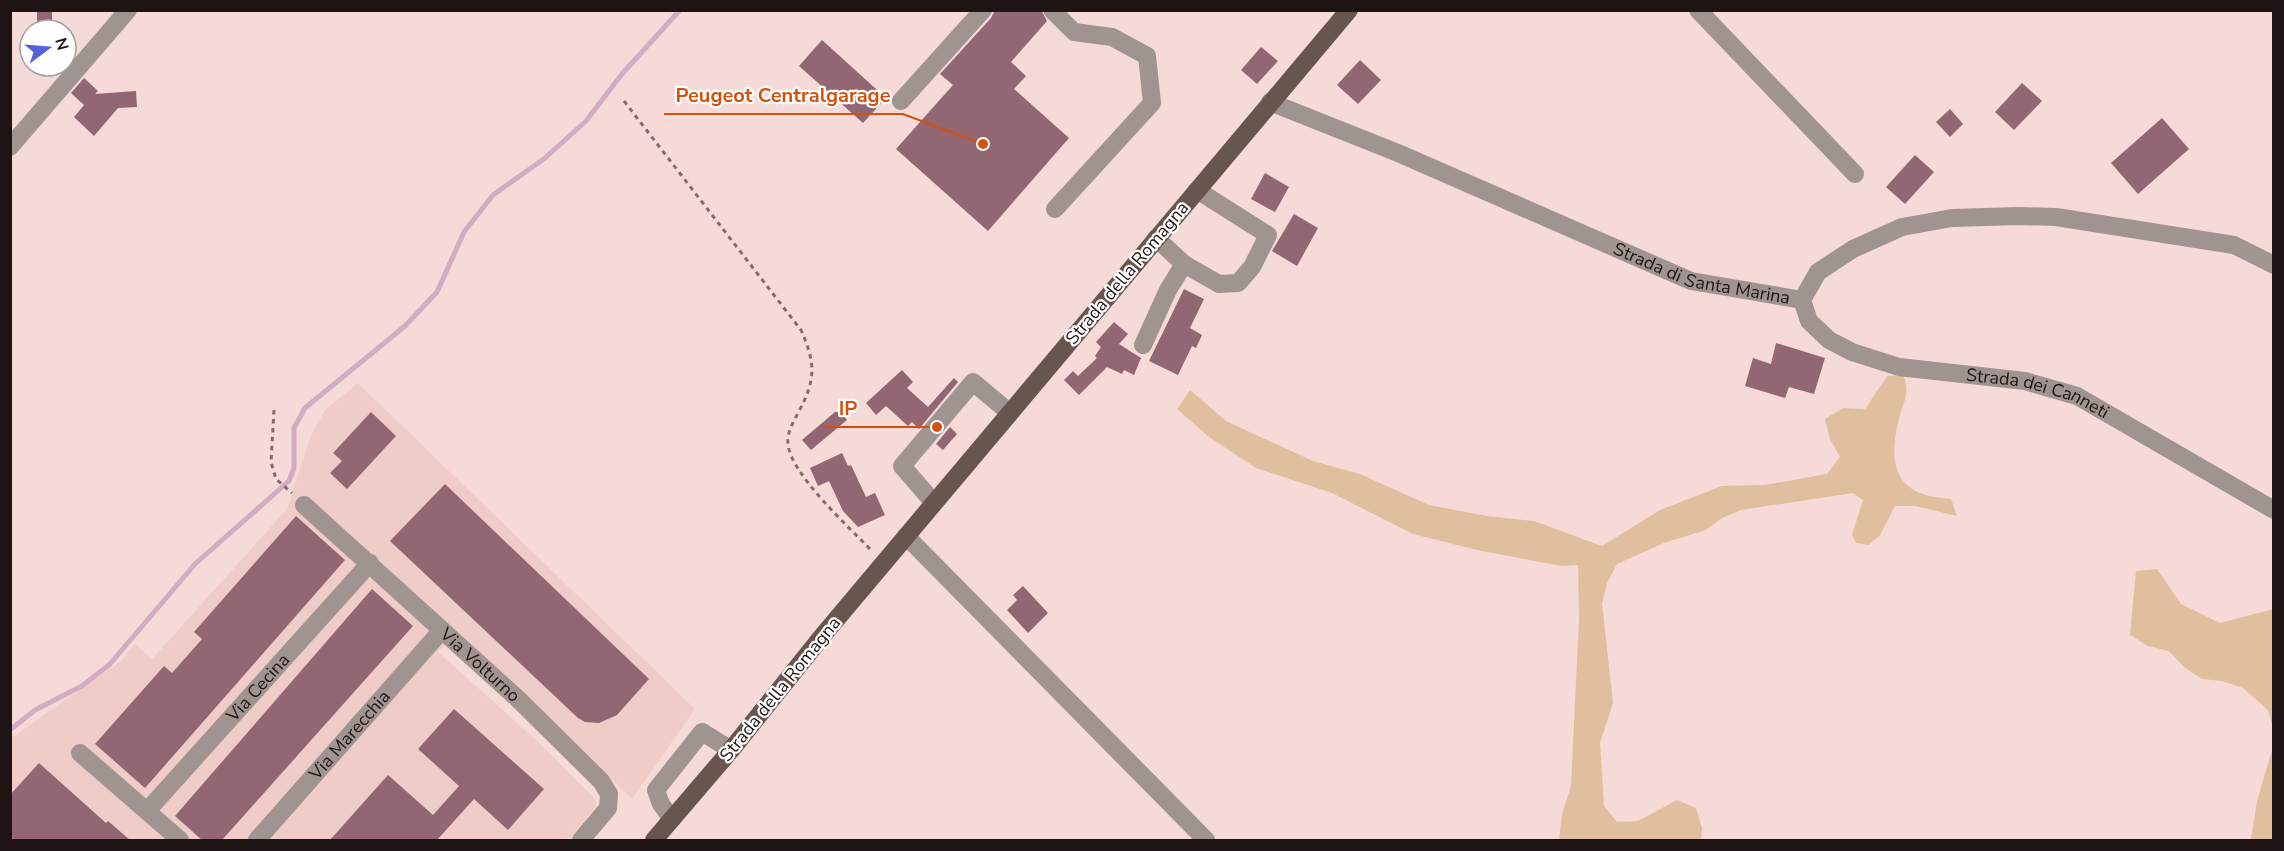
<svg xmlns="http://www.w3.org/2000/svg" width="2284" height="851" viewBox="0 0 2284 851" font-family="'Nunito Sans',sans-serif">
<style>
.built{fill:#f0ccc9}
.green{fill:#e0bf9f}
.lines{fill:none;stroke-linecap:round;stroke-linejoin:round}
.stream{stroke:#d2abc5;stroke-width:5}
.building{fill:#926672}
.path{stroke:#806e6d;stroke-width:3;stroke-dasharray:4.5 4.5;stroke-linecap:butt}
.minor{stroke:#9f9490;stroke-width:18}
.major{stroke:#67554e;stroke-width:18}
.labels{text-anchor:middle;dominant-baseline:central;stroke-width:4.5;stroke-linejoin:round;paint-order:stroke}
.street-label{font-size:18px;fill:#1e1414;stroke:#fff}
.leader{fill:none;stroke:#d4520d;stroke-width:2}
.callout-dot{fill:#d4520d;stroke:#fff;stroke-width:2}
.callout-label{font-size:20px;text-anchor:middle;font-weight:bold;fill:#d4520d;stroke:#fff;stroke-width:4.5;stroke-linejoin:round;paint-order:stroke}
</style>
<rect width="100%" height="100%" fill="#f6dad8"/>
<!-- built -->
<polygon class="built" points="358,383 695,709 632,799 456,630 438,652 535,739 596,800 596,806 571,837 563,840 11,840 10,739 122,660 135,644 152,659 287,509 310,438 325,410"/>
<!-- green -->
<g class="green">
<path d="M1903 375C1910 391 1905 399 1900 415 1892 444 1887 482 1923 494 1932 497 1942 498 1951 499L1957 516 1916 506H1895L1880 535 1869 545 1856 543 1852 535 1863 500 1853 493 1741 510 1722 518 1706 530 1664 543 1617 564 1607 583 1602 604 1613 703 1600 743 1604 806 1617 822 1638 821 1677 800 1696 808 1702 828 1701 840H1559L1562 814 1571 786 1579 619 1578 565 1561 566 1477 550 1413 534 1332 493 1256 468 1209 437 1177 409 1190 390 1226 421 1313 461 1360 474 1429 505 1487 516 1534 521 1602 546 1660 510 1722 486 1765 485 1827 474 1840 457 1830 439 1825 419 1843 408 1865 409 1887 376Z"/>
<polygon points="2157,569 2181,604 2220,623 2273,609 2273,728 2268,710 2243,688 2222,681 2202,679 2184,667 2169,651 2148,646 2130,635 2136,571"/>
<polygon points="2273,747 2273,840 2251,840 2257,801"/>
</g>
<g class="lines">
<!-- stream -->
<polyline class="stream" points="10,730 35,710 82,686 110,664 195,564 289,481 294,468 294,428 305,408 405,326 437,292 464,232 493,195 545,158 586,121 622,74 680,10"/>
</g>
<!-- building -->
<g class="building">
<rect x="37" y="10" width="15" height="20"/>
<polygon points="995,10 1041,10 1047,21 1011,62 1026,76 1014,89 1069,138 988,231 896,149 953,85 940,74 991,18"/>
<polygon points="822,40 886,98 863,123 799,66"/>
<polygon points="1261,47 1278,61 1257,84 1241,70"/>
<polygon points="1360,60 1381,80 1358,104 1337,85"/>
<polygon points="84,78 98,91 95,94 136,91 137,107 118,108 94,136 74,117 84,105 71,93"/>
<polygon points="2022,83 2042,101 2014,130 1995,112"/>
<polygon points="1950,109 1963,124 1950,137 1936,122"/>
<polygon points="2162,118 2189,149 2138,194 2111,163"/>
<polygon points="1915,155 1934,172 1905,204 1886,187"/>
<polygon points="1265,173 1289,187 1275,212 1251,199"/>
<polygon points="1294,214 1318,228 1297,266 1272,251"/>
<polygon points="1184,289 1204,299 1190,328 1202,335 1196,348 1192,346 1178,375 1149,361"/>
<polygon points="1114,322 1128,334 1119,344 1141,358 1134,375 1124,370 1122,374 1107,367 1079,395 1064,380 1073,371 1078,376 1097,358 1095,356 1101,347 1096,342"/>
<polygon points="1776,343 1825,358 1814,394 1789,387 1785,398 1745,386 1753,358 1771,364"/>
<polygon points="902,370 913,382 907,388 928,407 954,378 958,382 919,429 912,422 908,426 886,406 876,415 866,403"/>
<polygon points="371,412 396,436 347,489 330,473 342,461 333,453"/>
<polygon points="835,412 840,412 847,420 811,450 802,440"/>
<polygon points="950,427 957,434 943,450 936,444"/>
<polygon points="842,453 848,466 851,465 866,497 875,493 885,515 858,527 843,511 829,481 818,486 810,468"/>
<polygon points="445,484 649,679 617,715 599,723 585,722 578,718 390,541"/>
<polygon points="296,516 345,560 145,788 95,744 164,666 172,673 202,639 194,632"/>
<polygon points="1023,586 1048,613 1028,633 1007,610 1017,600 1013,595"/>
<polygon points="372,589 413,626 222,840 202,840 175,816"/>
<polygon points="454,709 544,789 508,830 474,799 437,840 330,840 388,775 433,815 459,786 418,749"/>
<polygon points="39,763 106,823 108,821 130,840 15,840 10,837 10,795"/>
</g>
<g class="lines">
<!-- path -->
<g class="path">
<path d="M624 101 801 330C816 364 816 380 798 413 793 423 787 432 788 443 789 473 851 529 872 551"/>
<polyline points="274,410 271,462 276,479 292,493"/>
</g>
<!-- minor -->
<g class="minor">
<polyline points="1052,10 1074,32 1112,37 1147,56 1152,103 1055,209"/>
<polyline points="1698,10 1855,174"/>
<polyline points="901,101 983,10"/>
<path id="s1" d="M1270 102 1398 153 1691 281 1802 300"/>
<polyline points="10,147 128,10"/>
<polyline points="1156,238 1184,264 1219,284 1238,283 1252,267 1268,235 1197,190"/>
<path id="s2" d="M1802 300 1809 321 1829 340 1852 352 1899 367 2025 381 2077 396 2274 510"/>
<polyline points="1802,300 1818,272 1853,249 1902,227 1952,218 2019,216 2056,217 2234,245 2274,265"/>
<polyline points="1143,345 1168,290 1184,264"/>
<polyline points="934,503 902,466 973,382 1010,413"/>
<path id="s3" d="M304 505 518 699 601 781 609 794 608 808 581 840"/>
<polyline points="906,536 1206,840"/>
<polyline points="80,753 180,840"/>
<path id="s4" d="M147 811 370 563"/>
<polyline points="672,819 661,804 656,790 702,732 731,750"/>
<path id="s5" d="M257 840 442 630"/>
</g>
<!-- major -->
<polyline class="major" points="654,840 731,750 824,634 1349,10"/>
</g>
<g class="labels">
<!-- street labels -->
<g class="street-label">
<text stroke="none"><textPath href="#s1" startOffset="466">Strada di Santa Marina</textPath></text>
<text transform="translate(1127 273) rotate(-50)">Strada della Romagna</text>
<text stroke="none"><textPath href="#s2" startOffset="267">Strada dei Canneti</textPath></text>
<text stroke="none"><textPath href="#s3" startOffset="238">Via Volturno</textPath></text>
<text stroke="none"><textPath href="#s4" startOffset="166">Via Cecina</textPath></text>
<text transform="translate(780 689) rotate(-51)">Strada della Romagna</text>
<text stroke="none"><textPath href="#s5" startOffset="140">Via Marecchia</textPath></text>
</g>
</g>
<!-- callouts -->
<path class="leader" d="M983 144L903 114H664M937 427L869 427H826"/>
<g class="callout-dot">
<circle cx="983" cy="144" r="6"/>
<circle cx="937" cy="427" r="6"/>
</g>
<g class="callout-label">
<text x="783" y="102">Peugeot Centralgarage</text>
<text x="848" y="415">IP</text>
</g>
<!-- border -->
<rect width="2284" height="851" fill="none" stroke="#1e1414" stroke-width="24"/>
<!-- north arrow -->
<g transform="translate(48 48) rotate(74)"><circle r="28" fill="#ffffff" stroke="#a5a1a1" stroke-width="1.5"/>
<path d="M0-4.5L10 22L0 15L-10 22Z" fill="#5262d8"/>
<text y="-9" font-size="16" font-weight="bold" text-anchor="middle" fill="#1e1414">N</text>
</g>
</svg>
